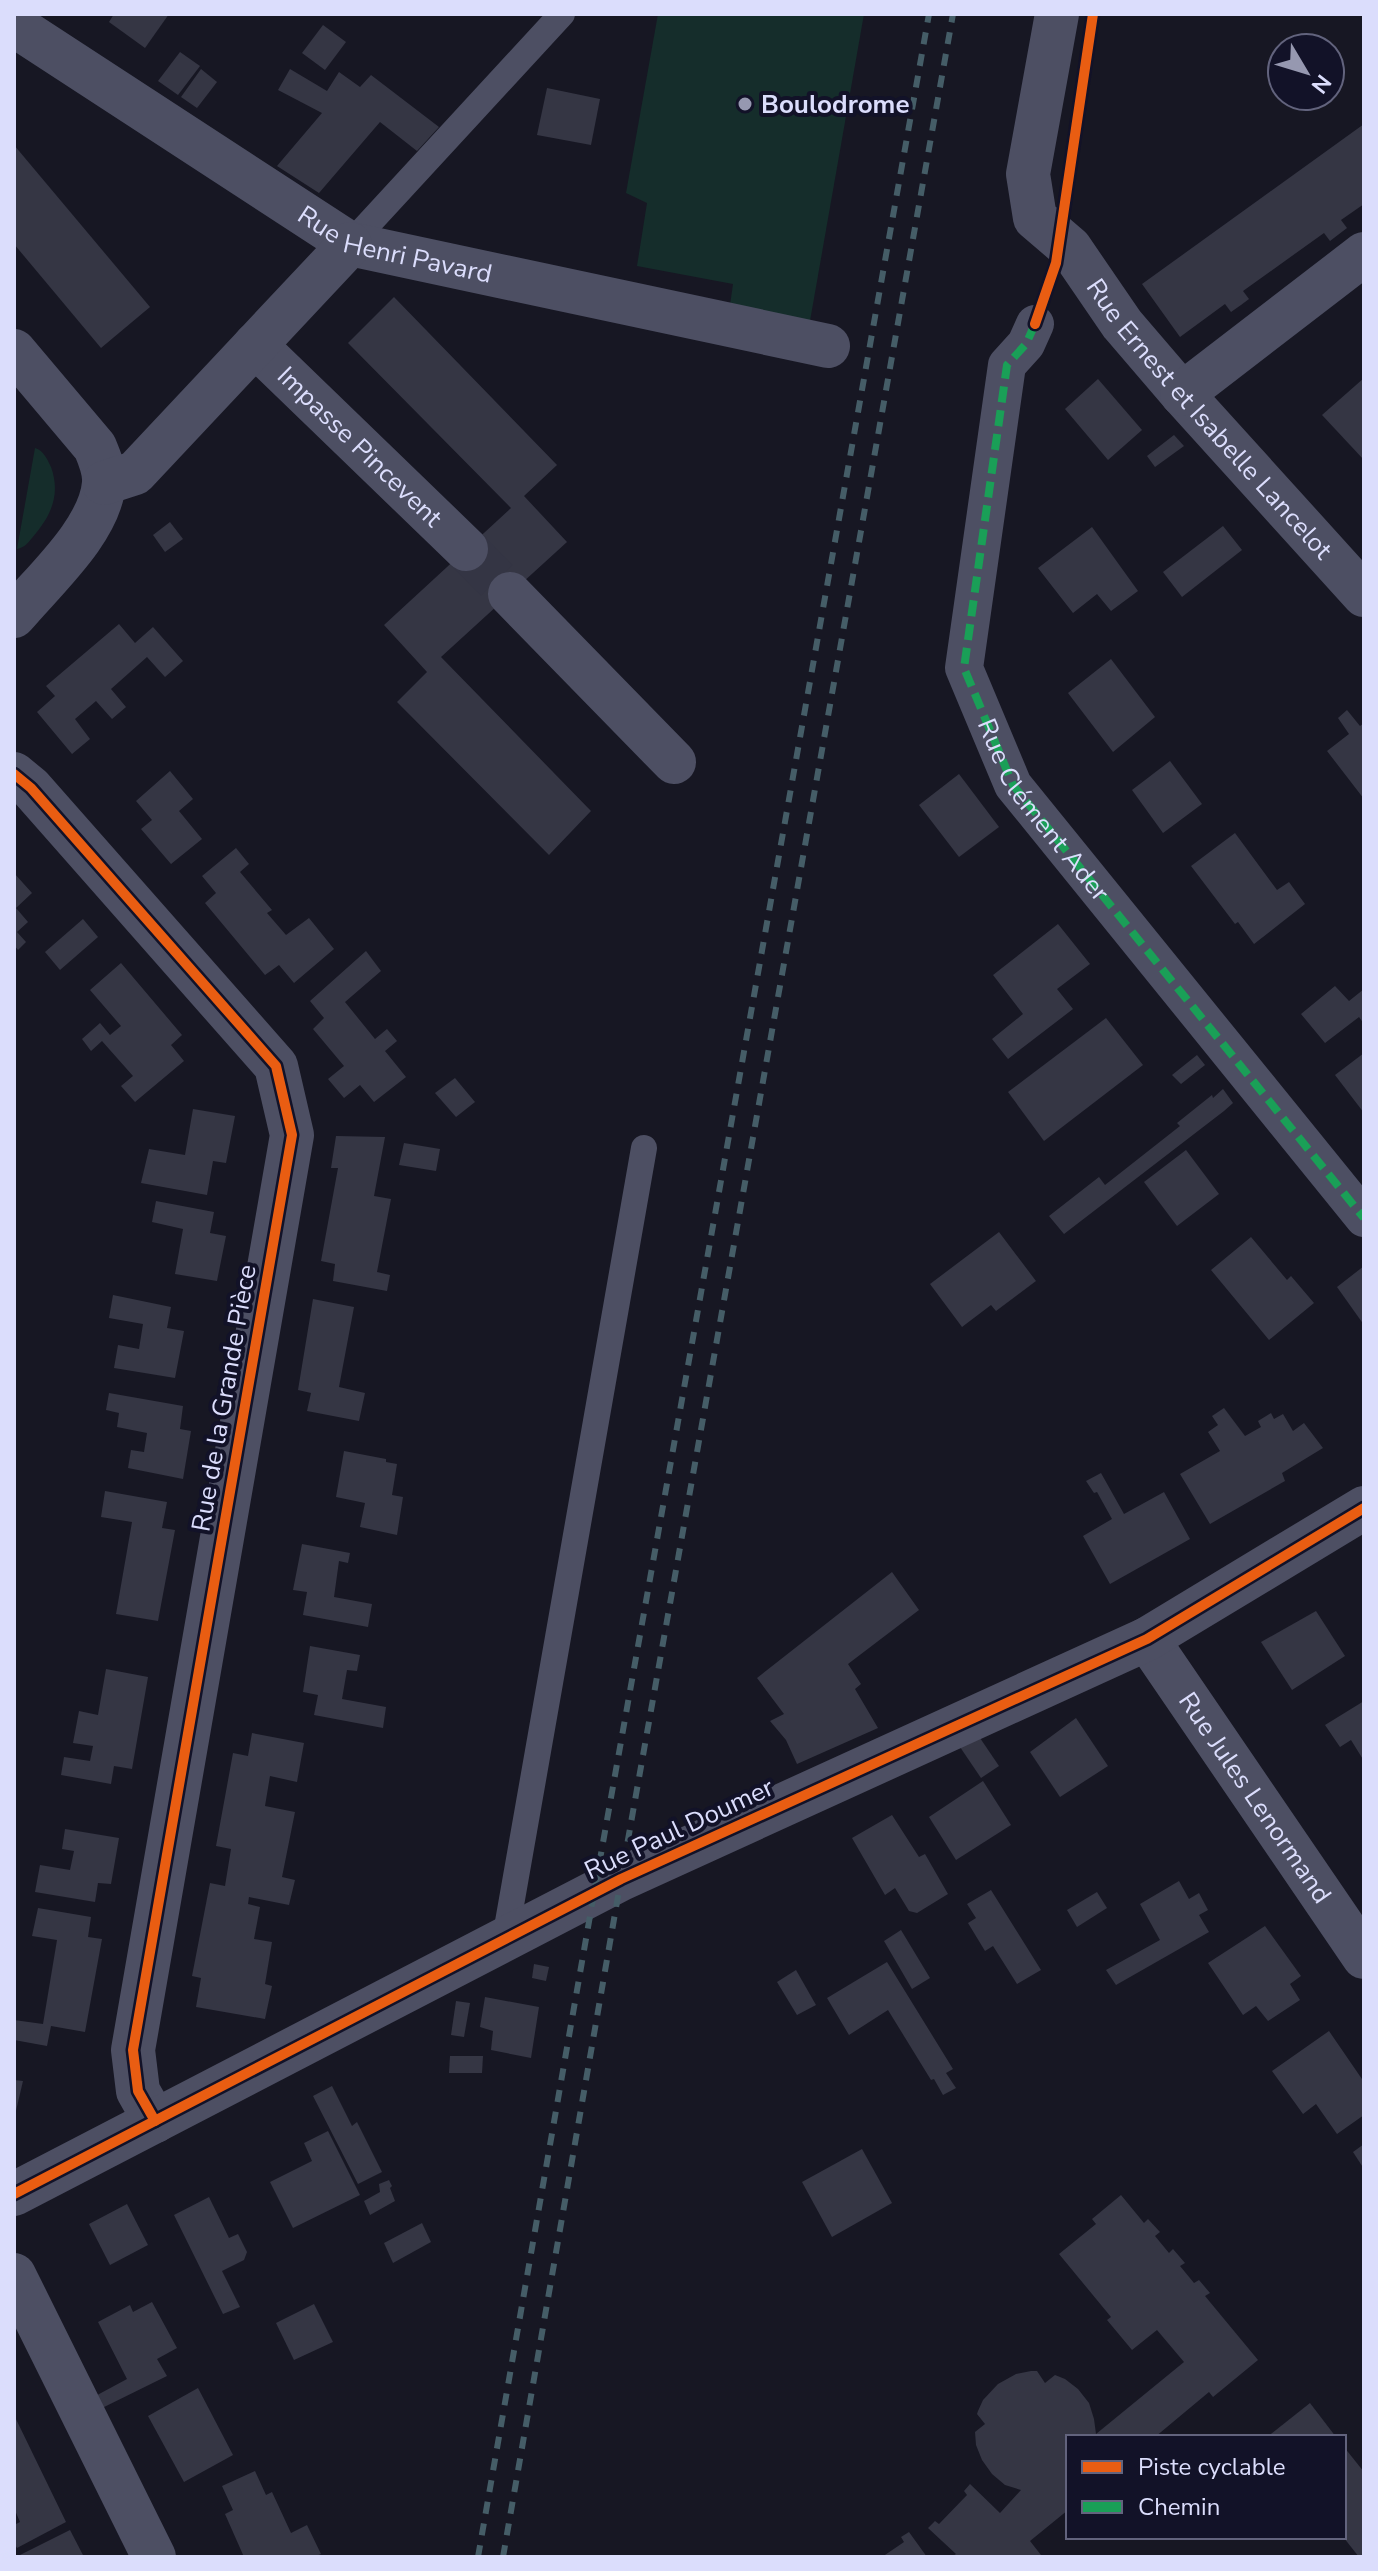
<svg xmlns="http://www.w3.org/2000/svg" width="1378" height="2571" viewBox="0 0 1378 2571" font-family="'Nunito Sans',sans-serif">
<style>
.green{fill:#152d2b}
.building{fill:#353644}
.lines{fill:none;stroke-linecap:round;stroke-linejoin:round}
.minor-tunnel{stroke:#343544;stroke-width:44;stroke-dasharray:44 22;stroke-linecap:butt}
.service{stroke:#4d4f63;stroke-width:26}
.pedestrian{stroke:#4d4f63;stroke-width:38}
.minor{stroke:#4d4f63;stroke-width:44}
.rail{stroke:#455d67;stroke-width:6;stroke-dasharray:12 10;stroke-linecap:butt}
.quiet{stroke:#1a9f57;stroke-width:8;stroke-dasharray:16 8;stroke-linecap:butt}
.cycleway-casing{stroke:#121228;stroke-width:15}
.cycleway{stroke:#e95d12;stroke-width:10}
.poi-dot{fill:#9698b0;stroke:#121228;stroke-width:3}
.labels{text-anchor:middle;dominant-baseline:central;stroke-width:8;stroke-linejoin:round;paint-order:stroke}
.poi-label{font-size:26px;font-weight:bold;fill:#dbddfc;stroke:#121228;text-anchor:start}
.street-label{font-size:26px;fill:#dbddfc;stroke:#121228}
</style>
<rect width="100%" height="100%" fill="#171723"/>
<!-- green -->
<g class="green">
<polygon points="658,14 864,14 810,321 730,305 733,284 637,266 647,203 626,193"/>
<path d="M35 448C44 451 47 459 51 467 61 495 51 516 32 538 27 544 25 547 17 549Z"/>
</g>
<!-- building -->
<g class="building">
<polygon points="114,14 169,14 145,48 109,22"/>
<polygon points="323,25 346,42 325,70 302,53"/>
<polygon points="180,52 200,66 178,95 158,81"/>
<polygon points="201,69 217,82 197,108 181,97"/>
<polygon points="290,69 327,91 339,72 360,87 371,75 439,127 417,151 380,122 319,193 277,166 322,113 278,90"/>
<polygon points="547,88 600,99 591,145 537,135"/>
<polygon points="1364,124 1364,204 1341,220 1347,228 1330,241 1324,233 1243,291 1249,299 1241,305 1231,312 1225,304 1180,337 1142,284"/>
<polygon points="14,145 150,307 101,348 14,244"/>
<polygon points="394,297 557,465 524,496 567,542 441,657 591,811 549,855 397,702 427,672 384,625 511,508 348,343"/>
<polygon points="1364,378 1364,460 1322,415"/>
<polygon points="1098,379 1142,430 1108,460 1065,409"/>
<polygon points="1174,435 1184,446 1155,467 1147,456"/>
<polygon points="170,522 183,539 165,552 153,535"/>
<polygon points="1223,526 1242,550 1182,597 1163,572"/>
<polygon points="1092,527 1138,591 1111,611 1097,594 1073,613 1038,568"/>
<polygon points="119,624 135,643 153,627 183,661 165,677 147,657 111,689 126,707 112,719 96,701 75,719 90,739 72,754 37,712 55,696 46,686"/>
<polygon points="1111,659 1155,717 1113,752 1068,693"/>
<polygon points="1347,710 1360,726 1364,723 1364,799 1327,751 1349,734 1338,718"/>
<polygon points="1170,761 1202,804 1163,833 1132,790"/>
<polygon points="170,771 193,799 179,811 202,839 171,864 141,829 152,820 136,801"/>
<polygon points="959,774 999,827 959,857 919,805"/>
<polygon points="1235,833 1277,890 1289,882 1305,904 1254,944 1238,922 1235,924 1191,866"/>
<polygon points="236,848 249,864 240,872 272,910 267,913 286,935 309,918 334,949 294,983 279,965 265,975 205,903 216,893 202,876"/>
<polygon points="14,873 32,893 16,908 28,922 17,932 26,942 18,950 14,945"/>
<polygon points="83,919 98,937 60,970 45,952"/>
<polygon points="1058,924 1090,964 1057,989 1073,1009 1008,1059 992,1039 1023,1014 993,975"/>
<polygon points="366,951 381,971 345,1002 375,1039 387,1029 397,1041 385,1051 406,1077 374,1102 360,1085 344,1098 328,1079 344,1066 313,1029 324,1018 310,1001"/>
<polygon points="121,963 182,1035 171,1045 184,1061 135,1102 121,1086 133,1076 102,1041 91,1051 82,1039 100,1023 110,1035 121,1026 90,990"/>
<polygon points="1335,986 1349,1001 1364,989 1364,1024 1359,1017 1325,1043 1301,1014"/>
<polygon points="1106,1018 1143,1065 1044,1141 1008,1092"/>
<polygon points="1364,1053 1364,1113 1335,1075"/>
<polygon points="1197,1055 1205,1065 1181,1084 1172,1075"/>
<polygon points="455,1078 475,1102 456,1117 435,1093"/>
<polygon points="1223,1089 1233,1103 1224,1111 1064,1234 1049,1216 1099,1177 1105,1185 1180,1126 1177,1123 1212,1095 1213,1098"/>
<polygon points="193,1109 235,1116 226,1163 213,1161 207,1195 141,1183 149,1149 185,1155"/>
<polygon points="336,1136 385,1137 374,1196 391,1199 377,1272 390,1275 387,1291 333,1281 335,1264 321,1261 338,1168 331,1168"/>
<polygon points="404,1143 440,1149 436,1171 399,1165"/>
<polygon points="1186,1150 1219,1194 1177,1226 1144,1182"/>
<polygon points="156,1201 214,1212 210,1233 226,1236 217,1281 175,1274 183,1229 152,1222"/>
<polygon points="999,1232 1036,1281 996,1311 991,1305 962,1327 930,1284"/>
<polygon points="1251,1237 1287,1280 1291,1276 1314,1303 1269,1340 1211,1270"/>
<polygon points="1364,1266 1364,1325 1337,1287"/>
<polygon points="113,1295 171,1307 167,1328 184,1331 175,1378 114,1368 118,1345 139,1349 143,1324 109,1318"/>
<polygon points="313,1299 354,1307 339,1387 365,1393 359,1421 307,1411 311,1393 298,1390"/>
<polygon points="109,1393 183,1406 180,1429 191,1431 183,1479 128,1468 131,1450 144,1452 147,1433 117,1427 119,1413 106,1410"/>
<polygon points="1224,1408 1245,1436 1261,1427 1258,1421 1271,1413 1274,1419 1283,1414 1293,1431 1304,1423 1323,1448 1282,1473 1285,1481 1210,1524 1180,1474 1220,1451 1208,1432 1218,1425 1212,1416"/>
<polygon points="344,1451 386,1459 386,1462 397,1464 392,1495 403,1497 397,1535 360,1527 365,1503 336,1497"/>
<polygon points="1101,1473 1124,1514 1164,1492 1190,1539 1110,1584 1083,1536 1112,1519 1097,1492 1094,1493 1086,1481"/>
<polygon points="105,1491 167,1502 162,1528 175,1530 158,1621 116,1614 132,1522 101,1517"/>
<polygon points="302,1544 350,1553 348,1563 339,1561 334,1597 372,1604 368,1627 303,1615 307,1592 293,1590"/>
<polygon points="892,1572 919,1610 848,1664 861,1684 855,1689 878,1728 797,1764 786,1740 770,1721 784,1714 757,1678"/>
<polygon points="1316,1611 1345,1656 1292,1690 1261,1642"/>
<polygon points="310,1646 360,1655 357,1671 347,1670 342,1699 386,1707 383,1728 314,1715 318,1695 303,1692"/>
<polygon points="106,1669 148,1677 132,1769 114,1766 111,1784 61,1775 64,1757 90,1761 93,1746 73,1743 79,1711 98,1715"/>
<polygon points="1364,1701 1364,1761 1351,1740 1340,1747 1325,1725"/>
<polygon points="1076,1718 1108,1766 1060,1797 1030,1752"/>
<polygon points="252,1733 304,1743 297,1782 270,1776 265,1806 295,1812 282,1877 295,1880 289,1905 249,1897 248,1904 260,1907 254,1939 272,1942 265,1984 272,1986 265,2019 196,2007 201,1978 192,1976 210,1883 225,1886 231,1849 216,1846 233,1753 248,1756"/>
<polygon points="980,1738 999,1766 981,1778 960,1747"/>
<polygon points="983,1781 1011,1825 956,1860 929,1817"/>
<polygon points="892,1815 919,1857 925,1854 948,1894 917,1913 909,1911 895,1888 885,1895 852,1838"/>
<polygon points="65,1829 119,1838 111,1884 98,1883 95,1902 35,1892 40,1865 70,1870 74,1851 62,1849"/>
<polygon points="1179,1881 1189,1899 1199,1893 1208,1910 1199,1915 1209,1932 1116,1985 1106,1970 1160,1940 1140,1904"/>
<polygon points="991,1890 1041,1970 1017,1984 993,1946 985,1951 968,1923 976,1918 967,1904"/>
<polygon points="1097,1892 1107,1908 1077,1927 1067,1910"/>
<polygon points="38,1908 91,1917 88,1937 102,1939 85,2032 51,2026 47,2046 14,2040 14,2020 43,2024 57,1940 32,1936"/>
<polygon points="1265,1926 1301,1976 1290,1984 1300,2000 1268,2021 1256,2006 1243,2015 1208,1963"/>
<polygon points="901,1930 930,1978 912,1989 884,1941"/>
<polygon points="887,1962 953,2069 946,2073 956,2088 943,2095 934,2079 931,2080 888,2010 849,2035 827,1998"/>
<polygon points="534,1964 549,1967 546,1981 532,1978"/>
<polygon points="796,1970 816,2005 797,2015 777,1982"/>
<polygon points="485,1997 539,2007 531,2058 491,2050 493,2031 480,2027"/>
<polygon points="456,2001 470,2003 464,2037 451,2035"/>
<polygon points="1329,2031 1364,2082 1364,2115 1337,2134 1316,2104 1303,2114 1272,2071"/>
<polygon points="450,2056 483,2056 482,2073 449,2073"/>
<polygon points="14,2080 23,2081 15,2115 14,2115"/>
<polygon points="332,2086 352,2126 357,2122 382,2172 358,2184 313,2096"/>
<polygon points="328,2131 360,2195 293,2228 270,2182 312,2161 304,2143"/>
<polygon points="1364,2144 1364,2169 1353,2152"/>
<polygon points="862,2149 892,2203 832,2237 802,2182"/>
<polygon points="389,2180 392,2186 390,2188 395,2201 370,2215 364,2201 380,2192 379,2184"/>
<polygon points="1121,2195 1144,2223 1148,2219 1160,2232 1155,2236 1169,2253 1173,2249 1185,2263 1180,2266 1194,2283 1199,2280 1210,2293 1205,2296 1258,2360 1213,2397 1209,2392 1155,2437 1068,2437 1068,2510 1030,2541 1041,2555 1039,2557 951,2557 956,2554 928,2528 935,2521 939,2524 967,2495 964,2491 970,2484 1000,2513 1021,2490 1005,2485 992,2474 982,2460 976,2445 975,2432 985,2424 977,2414 978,2411 983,2400 998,2384 1016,2374 1031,2371 1037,2371 1045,2383 1055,2375 1065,2379 1078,2389 1089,2403 1094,2419 1096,2434 1184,2362 1157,2330 1132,2350 1107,2320 1111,2317 1059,2254 1096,2224 1092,2219"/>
<polygon points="209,2197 229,2238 238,2234 247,2252 244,2260 222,2271 240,2307 223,2314 174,2215"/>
<polygon points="127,2204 148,2245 110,2265 89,2224"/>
<polygon points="422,2223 431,2242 393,2263 384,2243"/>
<polygon points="152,2302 177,2348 157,2359 167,2376 94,2412 88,2400 127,2379 98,2322 130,2305 133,2312"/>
<polygon points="314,2304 333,2342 294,2360 276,2323"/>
<polygon points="198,2388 233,2455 184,2482 148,2416"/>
<polygon points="1310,2403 1336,2437 1267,2437"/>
<polygon points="14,2415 66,2522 17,2548 14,2543 14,2525 20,2522 14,2508"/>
<polygon points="1344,2447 1364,2472 1364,2557 1359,2557 1344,2538"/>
<polygon points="255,2471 266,2495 272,2492 291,2533 307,2525 321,2554 314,2557 244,2557 225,2514 233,2510 222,2486"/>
<polygon points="70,2530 84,2557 16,2557"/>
<polygon points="909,2532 927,2557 882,2557 904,2542 901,2537"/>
</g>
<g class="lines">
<!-- minor-tunnel -->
<polyline class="minor-tunnel" points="466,549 510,594"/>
<!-- service -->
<g class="service">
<polyline points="350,244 562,14"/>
<polyline points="505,1939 644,1148"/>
</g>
<!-- pedestrian -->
<polyline class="pedestrian" points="1035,324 1026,344 1007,365 964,668 1013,785 1364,1218"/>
<!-- minor -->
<g class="minor">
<path id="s1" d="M1057 14 1028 174 1035 218 1070 248 1122 324 1182 394 1364 595"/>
<path id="s2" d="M14 25 350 244 828 346"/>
<path id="s3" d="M255 345 466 549"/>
<path d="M14 351 95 447C100 459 105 471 104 483 100 531 44 580 14 616"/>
<polyline points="1182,394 1364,254"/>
<polyline points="104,483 135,473 350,244"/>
<polyline points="510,594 674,762"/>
<polyline points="14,774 31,788 276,1066 292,1135 133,2050 138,2091 155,2121"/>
<path id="s4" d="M1147 1639 1364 1957"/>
<polyline points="14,2194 621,1879 1147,1639 1364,1508"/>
<polyline points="14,2275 154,2557"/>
</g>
<!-- rail -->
<g class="rail">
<polyline points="478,2557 594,1893 929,14"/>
<polyline points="503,2557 621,1879 953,14"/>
</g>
<!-- quiet -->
<path class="quiet" id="s5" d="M1035 324 1026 344 1007 365 964 668 1013 785 1364 1218"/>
<defs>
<g id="cycleway">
<polyline points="1035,324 1056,263 1093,14"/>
<polyline points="14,774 31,788 276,1066 292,1135 133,2050 138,2091 155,2121"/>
<polyline points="14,2194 621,1879 1147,1639 1364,1508"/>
</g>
</defs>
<!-- cycleway casing -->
<use href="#cycleway" class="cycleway-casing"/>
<!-- cycleway -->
<use href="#cycleway" class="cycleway"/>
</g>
<!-- markers -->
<circle class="poi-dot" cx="745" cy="104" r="8"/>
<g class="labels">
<!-- poi labels -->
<g class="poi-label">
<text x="761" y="104">Boulodrome</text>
</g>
<!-- street labels -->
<g class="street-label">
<text stroke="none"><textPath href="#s2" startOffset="444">Rue Henri Pavard</textPath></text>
<text stroke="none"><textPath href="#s1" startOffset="474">Rue Ernest et Isabelle Lancelot</textPath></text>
<text stroke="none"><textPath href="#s3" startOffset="146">Impasse Pincevent</textPath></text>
<text stroke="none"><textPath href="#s5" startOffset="520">Rue Clément Ader</textPath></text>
<text transform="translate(224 1398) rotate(-80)">Rue de la Grande Pièce</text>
<text stroke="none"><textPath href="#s4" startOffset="192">Rue Jules Lenormand</textPath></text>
<text transform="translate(679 1829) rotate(-25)">Rue Paul Doumer</text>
</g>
</g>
<!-- border -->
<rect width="1378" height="2571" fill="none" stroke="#dbddfc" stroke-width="32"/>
<!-- legend -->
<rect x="1066" y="2435" width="280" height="104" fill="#121228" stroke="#62637d" stroke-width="2"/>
<rect x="1082" y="2461" width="40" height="12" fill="#e95d12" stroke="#62637d" stroke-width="2"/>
<text x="1138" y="2475" font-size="24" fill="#dbddfc">Piste cyclable</text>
<rect x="1082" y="2501" width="40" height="12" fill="#1a9f57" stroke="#62637d" stroke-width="2"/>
<text x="1138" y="2515" font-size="24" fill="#dbddfc">Chemin</text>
<!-- north arrow -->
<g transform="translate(1306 72) rotate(128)"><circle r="38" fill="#121228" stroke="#62637d" stroke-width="2"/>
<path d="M0-6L14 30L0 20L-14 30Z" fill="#9698b0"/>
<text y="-12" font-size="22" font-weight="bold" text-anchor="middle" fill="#dbddfc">N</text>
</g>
</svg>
